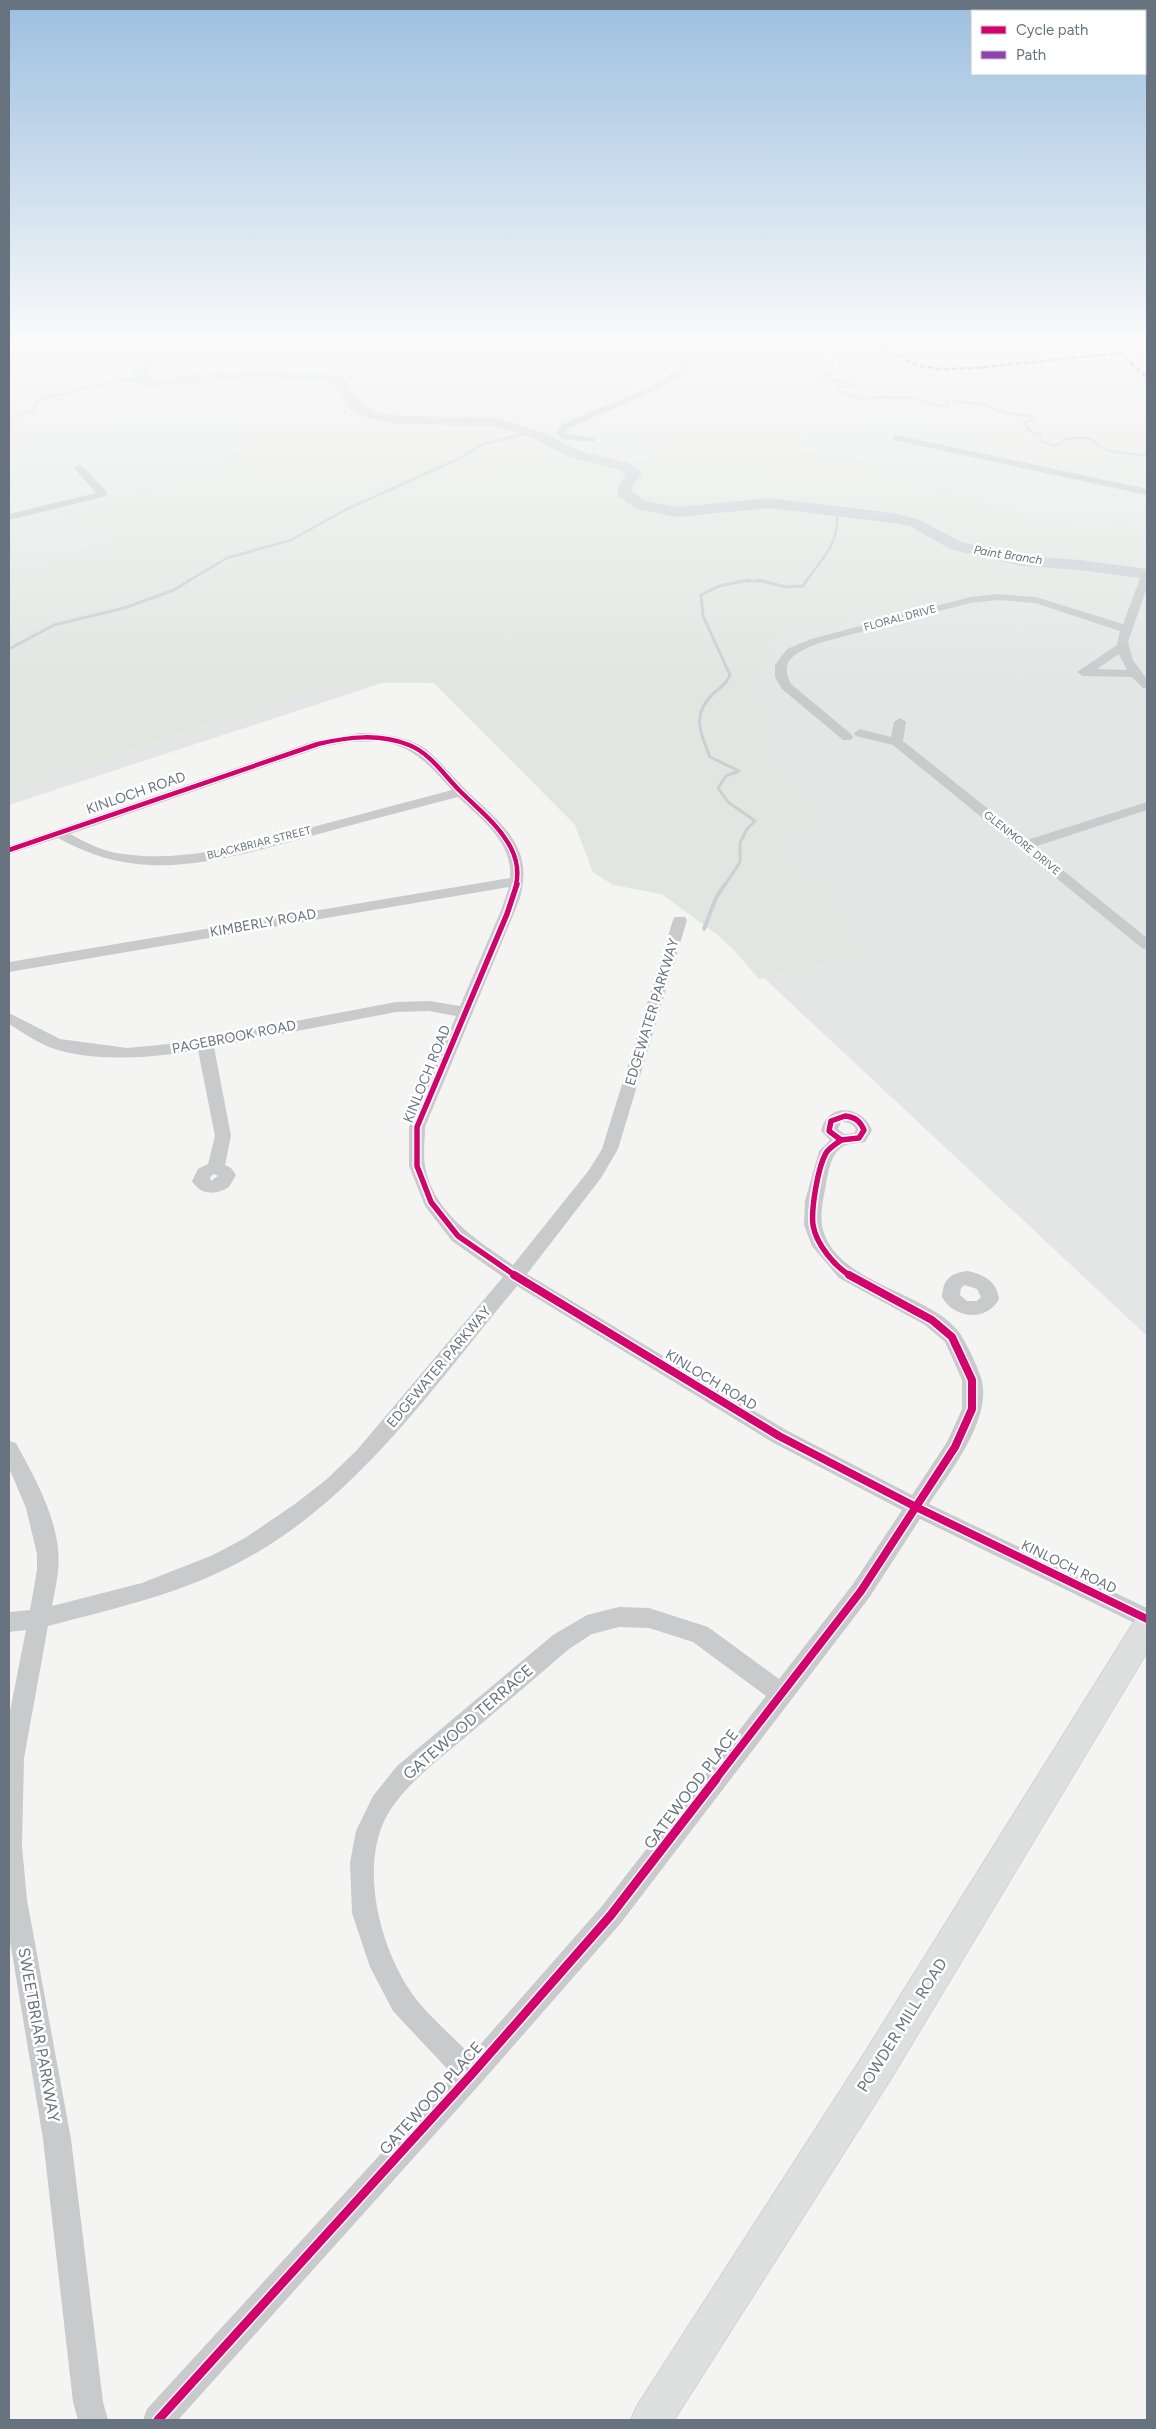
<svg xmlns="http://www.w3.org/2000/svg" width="1156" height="2429" viewBox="0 0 1156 2429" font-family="Figtree,sans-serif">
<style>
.built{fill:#e4e6e6}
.green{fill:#e2e6e1}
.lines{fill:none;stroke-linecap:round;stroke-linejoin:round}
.stream-far2{stroke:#cad0d4;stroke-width:2.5}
.stream-far1{stroke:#cad0d4;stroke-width:3}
.stream{stroke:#cad0d4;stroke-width:4}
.river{fill:#cad0d4;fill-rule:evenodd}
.secondary-casing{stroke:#d1d2d2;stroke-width:2}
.minor{fill:#c9cacb;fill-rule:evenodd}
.secondary{fill:#dedfdf;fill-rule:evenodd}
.quiet{stroke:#8e44ad;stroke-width:2.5;stroke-dasharray:5.5 2.5;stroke-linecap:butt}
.cycleway-far3-casing{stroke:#fff;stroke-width:7}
.cycleway-far2-casing{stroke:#fff;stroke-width:9}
.cycleway-far1-casing{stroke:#fff;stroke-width:11}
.cycleway-casing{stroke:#fff;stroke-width:12}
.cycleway-far3{stroke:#d6006c;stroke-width:4.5}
.cycleway-far2{stroke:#d6006c;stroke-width:5.5}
.cycleway-far1{stroke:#d6006c;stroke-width:8}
.cycleway{stroke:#d6006c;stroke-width:9}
.labels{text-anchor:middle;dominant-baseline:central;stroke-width:5;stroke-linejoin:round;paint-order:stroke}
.far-street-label{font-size:11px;fill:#677480;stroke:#fff}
.far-water-label{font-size:12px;font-style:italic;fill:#63747d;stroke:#fff}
.street-label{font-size:14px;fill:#677480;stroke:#fff}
.near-street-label{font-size:16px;fill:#677480;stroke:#fff}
</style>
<rect width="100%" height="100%" fill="#f4f4f3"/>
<!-- built -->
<polygon class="built" points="9,345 1147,345 1147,1336 431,667 9,805"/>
<!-- green -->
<g class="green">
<polygon points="17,345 523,345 531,364 565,371 605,356 603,345 650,345 674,357 673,370 632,391 538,429 589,453 645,462 666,439 580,426 664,388 691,369 693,353 682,345 860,345 859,358 892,368 978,378 1045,399 1147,412 1147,483 1006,455 967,430 904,412 840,422 807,430 798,449 859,459 891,475 1052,522 1092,527 1121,524 1147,528 1147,531 1134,557 1118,616 1102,615 1076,604 1047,596 1005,592 968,594 777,639 763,658 754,677 739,681 745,691 769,702 772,765 814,800 826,822 794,830 770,846 798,869 822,882 836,916 870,955 759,979 726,941 661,894 613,885 593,872 575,825 434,683 342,682 9,789 9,570 114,544 64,512 212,473 259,428 205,400 9,439 9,346"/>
<polygon points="1121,345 1147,345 1147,370"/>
</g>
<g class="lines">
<!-- stream-far2 -->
<g class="stream-far2">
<path d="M804 345 814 354 832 362 835 371 822 377 852 384 856 387H839L837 390 864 400 879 397 911 398 938 406H948L945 401H947L984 404 1004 413 1030 416 1034 418 1025 424 1030 431 1041 435V441L1056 446C1067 436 1078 437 1092 439 1103 455 1129 453 1147 455"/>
<polyline points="9,423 13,417 32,411 40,399 118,381 143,379"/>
<polyline points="188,581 227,558 291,540 345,510 458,459 483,444 529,433"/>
<polyline points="738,581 764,581"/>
<path d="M806 581C825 555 839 545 837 511"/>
</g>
<!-- stream-far1 -->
<g class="stream-far1">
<polyline points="758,580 786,587 803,586 807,580"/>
<polyline points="9,649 54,625 124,608 174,590 190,580"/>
<path d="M725 885 740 862V843L747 829 755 821 728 802 718 788 726 776 739 771 710 757C700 732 691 714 714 693 721 687 727 683 730 675L703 616 701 595 719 586 749 580"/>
</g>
<!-- stream -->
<polyline class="stream" points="704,929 716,898 725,884"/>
<!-- river -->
<path class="river" d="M183 345H195L193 352C177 356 158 357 146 369L149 377 163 379 252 370 324 372 344 378 361 404 376 412 399 416 496 418 544 433 579 451 628 463 642 473 633 486 632 492 645 501 678 507 768 498 893 513 920 520 961 542 1022 556 1080 560 1147 569V579L1080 570 1022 566 950 549 910 526 893 523 768 508 678 517 640 510 635 508 618 496V486L626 474 618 469 569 457 534 439 495 426 399 424 367 418 350 409 334 384 323 380 252 378 148 387 138 382 132 368C148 348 170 356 183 345Z"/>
<defs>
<polygon id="secondary" points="1147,1613 1147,1652 890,2080 674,2420 631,2420 637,2406 864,2054 1137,1617"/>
</defs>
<!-- secondary casing -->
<use href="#secondary" class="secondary-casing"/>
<!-- minor -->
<g class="minor">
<path d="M663 345C679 345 695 353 687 372L657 390 569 428 566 432 568 434 595 438V442L562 439 556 432 563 424 651 386 680 369 678 355Z"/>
<polygon points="896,435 1147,489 1147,495 893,440 893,436"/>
<polygon points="79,465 82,466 107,492 107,496 9,520 9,514 96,493 74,468"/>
<path d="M1147 570V587L1128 642 1133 660 1147 679V689L1143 688 1132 677 1083 676 1077 672 1117 645 1120 631 1035 603 998 600 970 603 819 643C800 651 777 659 791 684L851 734 853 737 851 740H843L782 689 775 677V665L787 649 811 639 970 597 998 594 1036 597 1123 624 1142 573ZM1119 654 1127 670 1097 669Z"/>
<polygon points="900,718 906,722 903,741 1027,840 1147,802 1147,810 1034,847 1147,938 1147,949 1142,948 893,745 856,736 854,733 860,729 891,737 894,722"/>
<path d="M359 733C382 733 407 736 426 749 441 762 453 777 467 791 502 824 536 848 519 901L425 1127C425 1139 423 1154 425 1166 433 1213 477 1240 513 1265L589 1170 602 1149 673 920 675 917H685L687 920 618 1149 601 1178 527 1274 786 1430 912 1495 947 1442 962 1409V1380L945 1342 925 1325 839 1278 812 1246 804 1225 805 1201 819 1151 830 1140 821 1131C827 1102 862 1105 872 1130L865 1142C859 1144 852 1143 846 1145 831 1151 829 1170 826 1184 824 1196 820 1212 822 1225 832 1283 929 1292 959 1332 966 1342 979 1369 982 1381 991 1420 950 1472 929 1504L1147 1608V1629L920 1519 869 1598 620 1924 480 2084 178 2420H143L147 2409 453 2075 393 2011 370 1967 352 1913 350 1863 356 1831 373 1796 397 1766 553 1635 587 1615 619 1607 649 1608 708 1627 779 1679 853 1584 902 1510 772 1442 517 1286C432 1388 351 1509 228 1568 171 1596 109 1610 48 1626L24 1758 22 1846 27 1900 71 2139 103 2402 108 2420H78L73 2402 43 2139 9 1935V1716L26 1630 9 1632V1612L30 1610 37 1570V1554L26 1508 9 1468V1441L16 1443C36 1480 63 1527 58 1571 57 1583 54 1594 52 1606L142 1583 213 1555 245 1538 295 1504 327 1479 357 1450 503 1277 452 1241 425 1206 409 1166V1127L456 1016 429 1011 396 1012 214 1047 231 1136 225 1165 231 1168 236 1175 229 1187C216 1195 201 1196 192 1181L198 1169 208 1164 215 1136 198 1050C155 1058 91 1063 49 1047 35 1041 22 1032 9 1024V1013L60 1039 127 1048 180 1043 396 1002 429 1001 460 1006 502 908 509 887 9 972V962L510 878C513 842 481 819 458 797 407 810 355 824 304 838 255 851 203 867 151 865 117 864 87 854 58 838L9 854V846L314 741ZM380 741C415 747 429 765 452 790 404 803 357 815 309 828 248 844 186 863 123 854 104 852 87 843 70 834L322 747 349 742ZM841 1122C848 1122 853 1123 856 1130L854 1133 844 1134 838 1129ZM214 1174 218 1176 211 1181 210 1177ZM619 1627 649 1628 693 1642 766 1696 602 1906 471 2055C453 2037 425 2013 411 1992 379 1945 358 1863 389 1812 407 1783 436 1762 462 1740 498 1710 533 1680 569 1649L592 1634Z"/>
<path d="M967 1271C983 1274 997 1281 999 1299 987 1322 954 1319 942 1297 943 1280 950 1273 967 1271ZM964 1285 977 1289 981 1297 977 1301H967L960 1295 961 1288Z"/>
</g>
<!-- secondary -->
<use href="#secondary" class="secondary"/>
<!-- quiet -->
<g class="quiet">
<polyline points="886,345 906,360 920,366 941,369 976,368 1119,353"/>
<polyline points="1113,345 1144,375 1147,381"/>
</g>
<defs>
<path id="cycleway-far3" d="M9 850 318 744C348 737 379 733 409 745 430 753 444 775 460 791 478 809 499 825 511 848 517 860 519 872 516 885"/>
<g id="cycleway-far2">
<path d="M845 1116C855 1117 860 1121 864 1130L859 1138 841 1140 829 1131 831 1121Z"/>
<path d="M841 1140C836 1144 829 1148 826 1153 818 1167 811 1208 813 1225 816 1244 835 1267 851 1276"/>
<polyline points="516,1276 458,1236 431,1202 417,1166 417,1127 507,914 517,884"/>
</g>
<g id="cycleway-far1">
<polyline points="514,1275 779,1436 916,1507 1147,1619"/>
<polyline points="715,1780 861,1591 955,1447 972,1409 972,1380 952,1337 932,1320 849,1275"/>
</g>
<polyline id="cycleway" points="158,2420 471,2075 611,1915 716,1779"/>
</defs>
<!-- cycleway-far3 casing -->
<use href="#cycleway-far3" class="cycleway-far3-casing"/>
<!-- cycleway-far2 casing -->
<use href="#cycleway-far2" class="cycleway-far2-casing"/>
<!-- cycleway-far1 casing -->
<use href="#cycleway-far1" class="cycleway-far1-casing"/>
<!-- cycleway casing -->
<use href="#cycleway" class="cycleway-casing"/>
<!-- cycleway-far3 -->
<use href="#cycleway-far3" class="cycleway-far3"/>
<!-- cycleway-far2 -->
<use href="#cycleway-far2" class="cycleway-far2"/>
<!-- cycleway-far1 -->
<use href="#cycleway-far1" class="cycleway-far1"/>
<!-- cycleway -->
<use href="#cycleway" class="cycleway"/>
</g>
<!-- sky -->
<linearGradient id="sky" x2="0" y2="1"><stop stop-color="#9cbfe0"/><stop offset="0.5" stop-color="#fafafa"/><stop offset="1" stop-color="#fafafa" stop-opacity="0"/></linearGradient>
<rect width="1156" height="685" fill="url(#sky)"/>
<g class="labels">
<!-- far-street labels -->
<g class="far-street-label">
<text transform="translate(900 618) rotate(-15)">FLORAL DRIVE</text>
<text transform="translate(259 843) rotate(-14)">BLACKBRIAR STREET</text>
<text transform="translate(1022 843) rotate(39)">GLENMORE DRIVE</text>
</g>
<!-- far-water labels -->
<g class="far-water-label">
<text transform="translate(1008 555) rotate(9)">Paint Branch</text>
</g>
<!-- street labels -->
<g class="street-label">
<text transform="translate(136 793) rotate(-19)">KINLOCH ROAD</text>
<text transform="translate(263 923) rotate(-10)">KIMBERLY ROAD</text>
<text transform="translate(652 1012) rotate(-73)">EDGEWATER PARKWAY</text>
<text transform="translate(234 1037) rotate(-11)">PAGEBROOK ROAD</text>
<text transform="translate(427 1074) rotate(-68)">KINLOCH ROAD</text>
<text transform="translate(439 1367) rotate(-50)">EDGEWATER PARKWAY</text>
<text transform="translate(711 1380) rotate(31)">KINLOCH ROAD</text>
<text transform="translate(1069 1567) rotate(26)">KINLOCH ROAD</text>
</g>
<!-- near-street labels -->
<g class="near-street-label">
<text transform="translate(468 1722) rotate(-41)">GATEWOOD TERRACE</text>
<text transform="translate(691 1789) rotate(-53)">GATEWOOD PLACE</text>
<text transform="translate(902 2025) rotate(-58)">POWDER MILL ROAD</text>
<text transform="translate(39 2035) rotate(80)">SWEETBRIAR PARKWAY</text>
<text transform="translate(431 2098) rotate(-48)">GATEWOOD PLACE</text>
</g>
</g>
<!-- border -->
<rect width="1156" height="2429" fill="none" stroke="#677480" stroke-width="20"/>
<!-- legend -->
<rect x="971" y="10" width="175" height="65" fill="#ffffff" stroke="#c2c7cc"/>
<rect x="981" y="26" width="25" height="8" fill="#d6006c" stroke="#c2c7cc"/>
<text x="1016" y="35" font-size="15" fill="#677480">Cycle path</text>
<rect x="981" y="51" width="25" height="8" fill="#8e44ad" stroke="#c2c7cc"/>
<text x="1016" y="60" font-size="15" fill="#677480">Path</text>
</svg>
